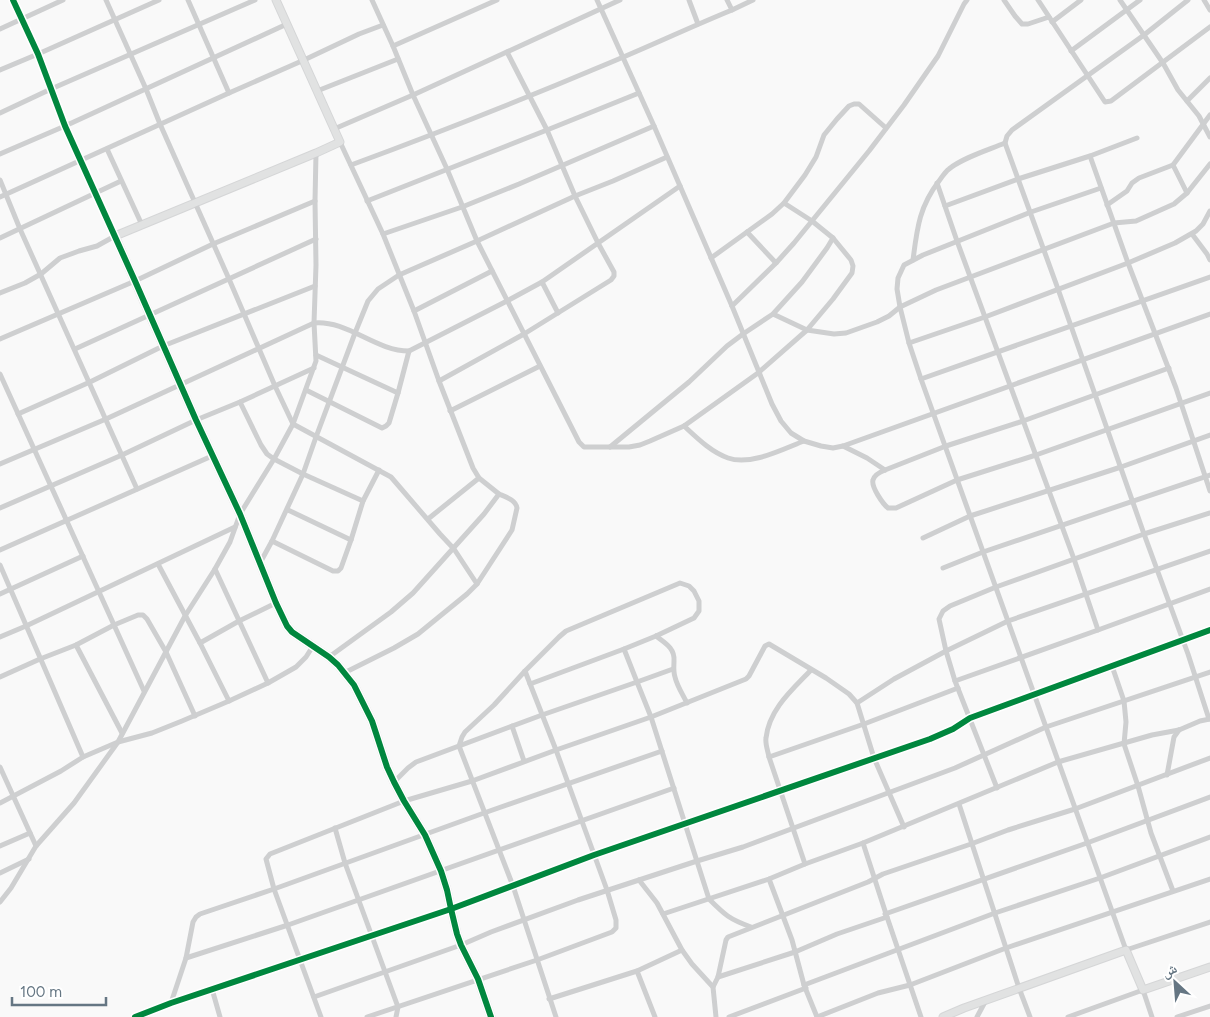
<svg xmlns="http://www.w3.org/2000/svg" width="1210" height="1017" viewBox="0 0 1210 1017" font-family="Figtree,'Noto Naskh Arabic',sans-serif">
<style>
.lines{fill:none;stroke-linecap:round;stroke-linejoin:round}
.secondary-casing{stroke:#d5d6d7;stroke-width:9}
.street{stroke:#cecfd0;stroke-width:5}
.secondary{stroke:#e1e2e2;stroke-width:7}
.cycleway-casing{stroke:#fff;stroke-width:9}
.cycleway{stroke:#00873e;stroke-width:6}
</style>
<rect width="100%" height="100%" fill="#f9f9f9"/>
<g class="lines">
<defs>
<g id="secondary">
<polyline points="276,0 340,142 316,153 115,236 196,420 240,514 276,603 287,626 292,632 329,657 338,665 354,685 372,721 387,767 394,782 404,801 425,835 441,871 447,890 451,909 457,934 461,945 478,979 491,1017"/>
<polyline points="943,1017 964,1008 1126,950 1143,990 1210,967"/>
</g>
</defs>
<!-- secondary casing -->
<use href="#secondary" class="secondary-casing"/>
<!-- street -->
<g class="street">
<polyline points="106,0 146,89 160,124 229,279 275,386 293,424 391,477 440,534 454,549 477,584"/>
<polyline points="188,0 229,93"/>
<polyline points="372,0 393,46 413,95 447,169 477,241 579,442 584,447 629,447 640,445 650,441 684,426 758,373 807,330 833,299 852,273 853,266 851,260 833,238"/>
<polyline points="597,0 654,126 732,306 772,404 781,421 791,433 804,441 821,446 833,448 843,446 1210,314"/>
<polyline points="689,0 698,24"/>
<polyline points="1004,0 1015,16 1022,24 1028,24 1049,17"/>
<polyline points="1038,0 1105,102 1111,101 1210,27"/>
<polyline points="1120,0 1163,63 1178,90 1199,116 1210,137"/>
<polyline points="1188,0 1144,35 1012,130 1007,136 1005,143 1058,289 1144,534 1188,654 1209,719"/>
<polyline points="1204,0 1210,10"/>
<polyline points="732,10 753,0"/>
<polyline points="1052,22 1081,0"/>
<polyline points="0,29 63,0"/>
<polyline points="393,46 497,0"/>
<polyline points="1071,51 1140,0"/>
<polyline points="0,70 38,54 159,0"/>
<polyline points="317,91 398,59"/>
<polyline points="1187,101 1210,78"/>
<polyline points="0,113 51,89 255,0"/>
<polyline points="334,129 413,95 620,0"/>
<polyline points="107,149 142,225"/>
<polyline points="0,154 65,126 287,24"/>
<polyline points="1090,156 1128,263 1176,388 1210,491"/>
<path d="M351 165C435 134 519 101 602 66 646 48 688 28 732 10L727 0"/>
<polyline points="1173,165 1187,193"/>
<polyline points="0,180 20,229 137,489"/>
<polyline points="937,183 957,241 1074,559 1098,630"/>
<polyline points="1101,188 1031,212 923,255 904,265 898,278 897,289 900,307 909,343 921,379 1126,950 1210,922"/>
<polyline points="0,197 229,93 304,60 359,34 383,25"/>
<polyline points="367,201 547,130 639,93"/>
<polyline points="784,203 805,175 816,157 824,135 837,119 849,106 854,104 859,104 886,128"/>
<polyline points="1107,205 1127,191 1132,183 1139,178 1173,165 1210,115"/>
<polyline points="945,206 1018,179 1090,156 1137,138"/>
<polyline points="747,232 776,263"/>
<polyline points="383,234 462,207 519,184 654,126"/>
<polyline points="1192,234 1207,254 1210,260"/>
<polyline points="0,238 121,181"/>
<path d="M913 260C917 229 919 207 939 181 942 177 945 172 949 169 962 158 988 150 1005 143"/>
<polyline points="542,282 558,313"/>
<polyline points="0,293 25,283 41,274 60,258 79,251 97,246 115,236 65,126 38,54 13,0"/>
<polyline points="732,306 776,263 794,243 869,151 904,105 938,56 964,4 967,0"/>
<polyline points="414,311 492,271"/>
<polyline points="773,314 807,330 834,334 846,333 877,322 889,316 900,307 936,290 1114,223 1136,221 1174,204 1187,193 1210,164"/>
<polyline points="0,339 135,281 213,244 315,201"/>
<polyline points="909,343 985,317 1128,263 1175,243 1196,231 1203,224 1210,211"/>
<polyline points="75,349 316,239"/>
<polyline points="316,355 398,393 409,351"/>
<path d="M1169 368 1023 421 946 446 885 470C880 472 874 475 873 480 871 487 883 504 888 508H896L957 480 1036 455 1210 393"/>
<polyline points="0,374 144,691"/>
<polyline points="921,379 1210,277"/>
<polyline points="439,381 524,334 611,280 614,276 614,272 598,243 575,196 547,130 507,52"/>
<polyline points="306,390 382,428 386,426 389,423 398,393"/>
<polyline points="240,402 261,445 267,454 274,459 303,474 363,501"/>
<polyline points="450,411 540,366"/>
<polyline points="18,414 90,382 163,346 315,286"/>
<path d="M684 426C697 438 711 452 728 458 751 466 783 449 804 441"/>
<polyline points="843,446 867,458 885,470"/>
<polyline points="610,447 689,382 727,346 743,334 773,314 802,282 827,248 833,238 812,221 784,203 772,214 711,258"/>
<path d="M0 464 106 419 314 323C348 320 375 351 409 351L507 301 542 282 680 186"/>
<polyline points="0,508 122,455 196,420 240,402 314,368"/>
<polyline points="288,510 351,540"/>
<polyline points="428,519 479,478"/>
<polyline points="923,538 970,516 1121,467 1210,435"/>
<polyline points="272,541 333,571 338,571 341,568 351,540 363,501 379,470"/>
<polyline points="0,550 212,456"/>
<polyline points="260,563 272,541 303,474 316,437 355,333 368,301 378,289 399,275 477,241 575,196 613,181 667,157"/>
<polyline points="158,564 200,643 229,701"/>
<polyline points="0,565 83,757"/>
<polyline points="943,568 983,552 1210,475"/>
<polyline points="215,569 268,683"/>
<polyline points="0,594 83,556"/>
<path d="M656 636C665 643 675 648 674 661 674 666 673 671 675 677 677 686 683 695 687 703"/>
<polyline points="0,637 26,626 235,527"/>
<polyline points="200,643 239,621 276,603"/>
<polyline points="76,645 122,733"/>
<polyline points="329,657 391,612 413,593 484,514 499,494 479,478 473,468 439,381 414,311 383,234 340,142"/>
<polyline points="1112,666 1124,701 1126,722 1124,744 1138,786 1151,833 1173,891"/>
<path d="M344 673 394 648 418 634 467 594 477 584 512 530 517 508C516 500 506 497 499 494"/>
<polyline points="0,677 40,659 76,645 114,625 138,615 143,615 147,619 166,652 195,716"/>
<polyline points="955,681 1098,630 1210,589"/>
<polyline points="530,684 624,649 637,682 673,669"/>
<polyline points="857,703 894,679 946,651 1008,621 1210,551"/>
<polyline points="512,726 524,761"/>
<polyline points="769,757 864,724 958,688"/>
<polyline points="0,767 36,846"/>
<polyline points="1167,775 1174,737 1179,730"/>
<path d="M394 782 408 768 416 762 542 715 637 682 651 717 709 899C725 915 729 919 751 927"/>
<polyline points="997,788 955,681 946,651 939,619 943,611 950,606 996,587 1144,534 1210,513"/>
<polyline points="0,803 61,771 83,757 118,742 152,733 182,721 229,701 268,683 296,667 306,657 313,646"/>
<polyline points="959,804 1019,988 1030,1017"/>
<polyline points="335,828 345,863 398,1007 396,1017"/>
<polyline points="863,843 887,917 921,1017"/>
<polyline points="0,846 30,833"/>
<path d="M805 864 769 757C768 751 765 744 766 738 769 709 793 689 811 670"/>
<polyline points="0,873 29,859"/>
<polyline points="769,879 792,940 804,985 817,1017"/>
<polyline points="639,880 657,903 682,950 692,964 713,987 716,1017"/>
<polyline points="0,902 11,888 36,846 74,803 118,742 185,616 215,569 230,542 240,514 274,459 293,424 316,361 314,323 316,265 315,201 316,153"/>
<polyline points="663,914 769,879 805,864 863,843 1058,762 1152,735 1179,730 1200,721 1210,719"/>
<polyline points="885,914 1087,843 1210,797"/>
<polyline points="186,958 193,922 196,917 200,914 274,889 484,813 662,751"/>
<polyline points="637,971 655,1017"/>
<polyline points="718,977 795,952 837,934 887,917"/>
<polyline points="804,985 995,913 1100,878 1210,837"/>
<polyline points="713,987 718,977 726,940 728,937 868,882 883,874 971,844 1008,830 1075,809 1210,758"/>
<polyline points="212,989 220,1017"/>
<polyline points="314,997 461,945 491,932 578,900 697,861 743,847 955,768 1046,727 1210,672"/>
<polyline points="549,999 637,971 682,950"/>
<polyline points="171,1003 186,958 288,925 674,788"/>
<polyline points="135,1017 171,1003 451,909 594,855 930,739 953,729 970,718 1210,630"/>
<polyline points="321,1017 274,889 266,859 270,854 404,801 472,781 556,750 651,717 746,679 749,676 765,646 769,644 826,678 849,694 857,703 874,758 904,827"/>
<polyline points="367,1017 537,960 612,932 616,928 616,920 607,890 556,750 525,671"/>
<polyline points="556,1017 513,886 459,746 462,737 465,732 494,705 525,671 559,637 566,631 680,583 689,586 694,591 699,601 699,611 694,618 656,636 624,649"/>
<polyline points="729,1017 806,988"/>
<polyline points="817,1017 878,993 910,985 1006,948 1210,879"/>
<polyline points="977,1017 986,1000"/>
<polyline points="1068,1017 1143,990 1152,1017"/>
<polyline points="1177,1017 1210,1006"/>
</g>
<!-- secondary -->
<use href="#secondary" class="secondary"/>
<defs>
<g id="cycleway">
<polyline points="13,0 38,54 65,126 135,281 196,420 240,514 276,603 287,626 292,632 329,657 338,665 354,685 372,721 387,767 394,782 404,801 425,835 441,871 447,890 451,909 457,934 461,945 478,979 491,1017"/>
<polyline points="135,1017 171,1003 451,909 594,855 930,739 953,729 970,718 1210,630"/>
</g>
</defs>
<!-- cycleway casing -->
<use href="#cycleway" class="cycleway-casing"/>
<!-- cycleway -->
<use href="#cycleway" class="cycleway"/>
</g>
<!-- north arrow -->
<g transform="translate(1175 982) rotate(334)" stroke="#ffffff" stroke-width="4" paint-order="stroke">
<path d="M0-4L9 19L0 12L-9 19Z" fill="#657683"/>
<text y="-8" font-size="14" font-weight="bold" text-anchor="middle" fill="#657683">ش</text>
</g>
<!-- scale -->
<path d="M12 997v8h94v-8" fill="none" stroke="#657683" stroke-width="2.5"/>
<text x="20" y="997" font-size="15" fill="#657683" stroke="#ffffff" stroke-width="4" paint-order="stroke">100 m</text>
</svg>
